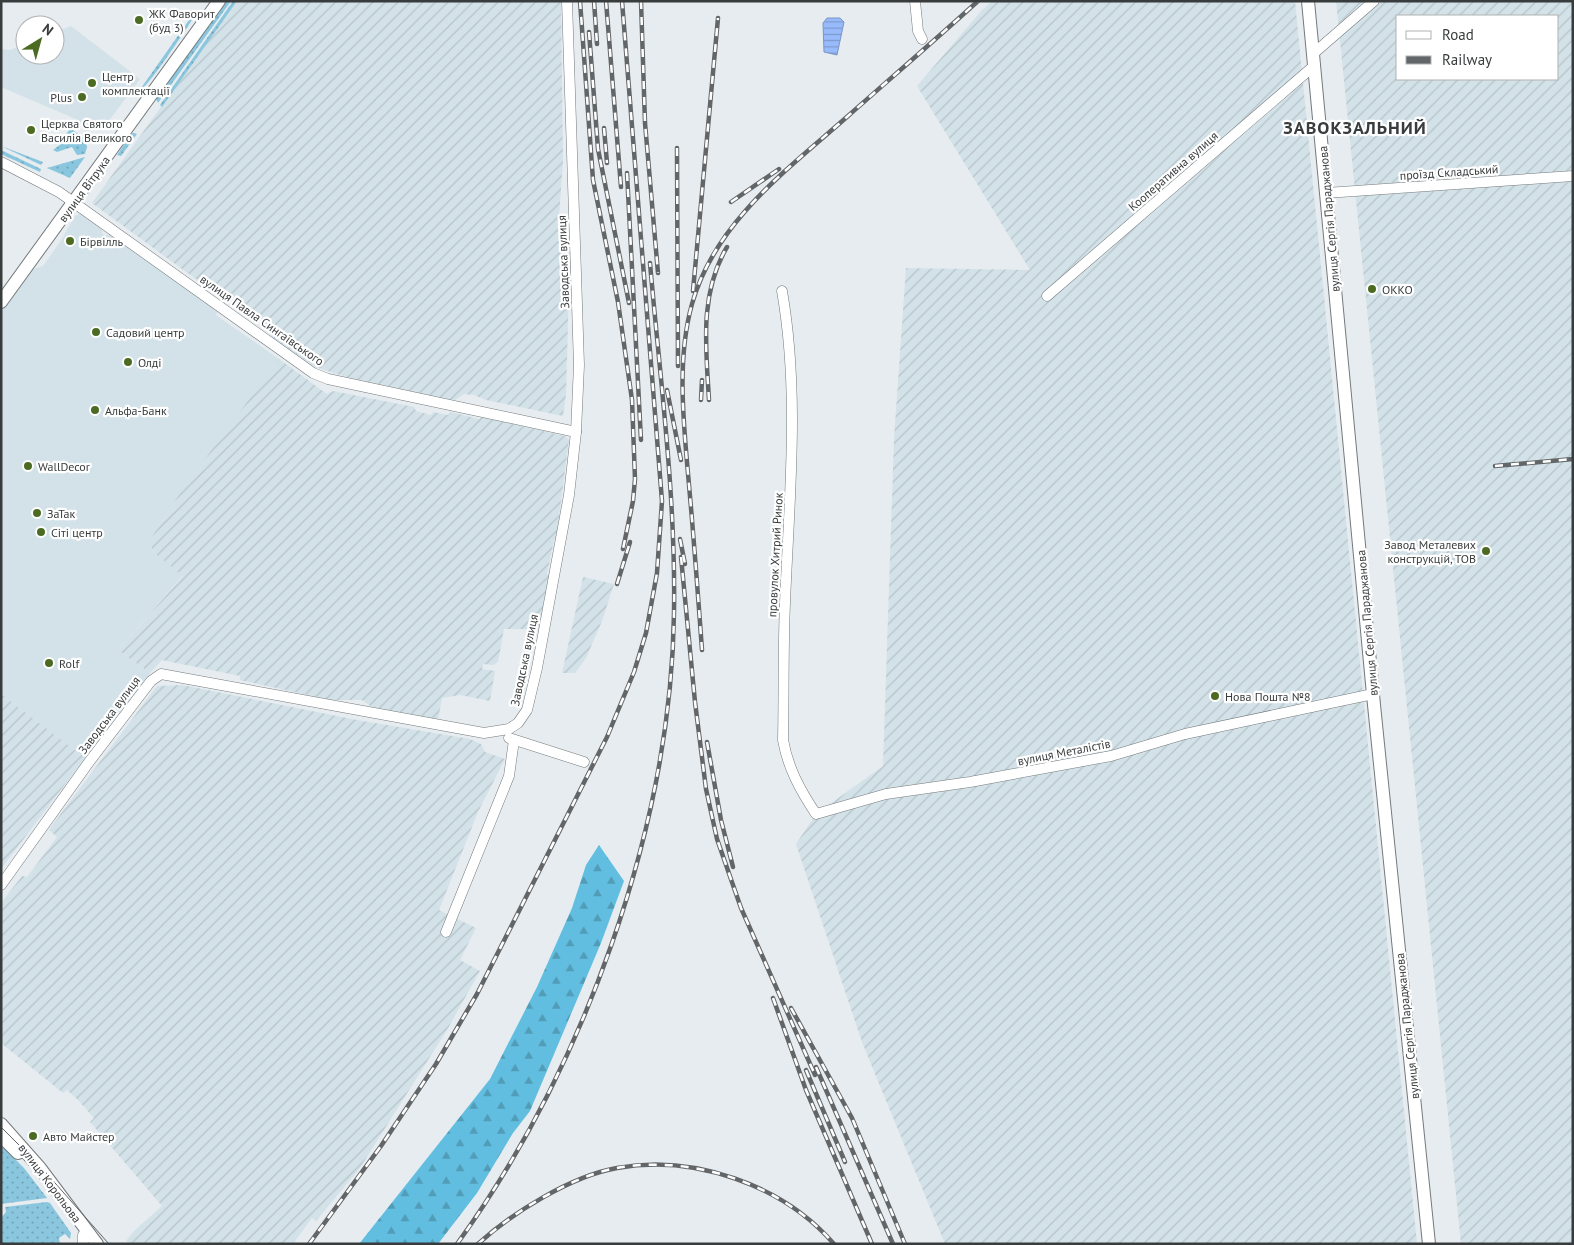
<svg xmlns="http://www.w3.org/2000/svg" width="1574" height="1245" viewBox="0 0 1574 1245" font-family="'PT Sans',sans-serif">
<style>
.built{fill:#d3e2e9}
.industrial{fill:url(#industrial-furrows);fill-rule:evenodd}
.grass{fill:url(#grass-dots)}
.forest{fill:url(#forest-firs)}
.water{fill:url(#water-rules);stroke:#7c95c3}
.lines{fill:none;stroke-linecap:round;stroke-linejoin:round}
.minor-casing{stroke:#747a7c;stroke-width:11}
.major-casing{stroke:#747a7c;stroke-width:14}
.minor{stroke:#fff;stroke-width:10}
.major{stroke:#fff;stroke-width:12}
.tram{stroke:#636668;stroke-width:1}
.rail-casing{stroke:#636668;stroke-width:4.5}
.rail{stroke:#fff;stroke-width:2.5;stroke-dasharray:8;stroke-linecap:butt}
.poi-dot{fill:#4b6b22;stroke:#fff;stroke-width:2}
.labels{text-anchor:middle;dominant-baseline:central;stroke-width:4.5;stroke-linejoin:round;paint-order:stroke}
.poi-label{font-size:12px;fill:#393c3d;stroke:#fff;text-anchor:start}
.street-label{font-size:12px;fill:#393c3d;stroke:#fff}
.district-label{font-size:18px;font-weight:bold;letter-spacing:1px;fill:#393c3d;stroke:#fff}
</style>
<defs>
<pattern id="industrial-furrows" width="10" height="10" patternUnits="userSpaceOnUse" patternTransform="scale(1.25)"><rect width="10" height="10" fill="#d3e2e9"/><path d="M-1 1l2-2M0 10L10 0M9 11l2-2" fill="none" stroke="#b6c3c9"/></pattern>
<pattern id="grass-dots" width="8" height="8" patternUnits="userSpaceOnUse" patternTransform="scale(1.25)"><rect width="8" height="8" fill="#8ac7df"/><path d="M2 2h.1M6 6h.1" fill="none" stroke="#72a3b6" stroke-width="1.8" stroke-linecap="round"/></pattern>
<pattern id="forest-firs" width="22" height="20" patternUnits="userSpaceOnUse" patternTransform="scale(1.25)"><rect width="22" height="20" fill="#61bee0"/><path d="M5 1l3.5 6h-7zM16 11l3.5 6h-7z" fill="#519cb7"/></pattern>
<pattern id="water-rules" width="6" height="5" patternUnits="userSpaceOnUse" patternTransform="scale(1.25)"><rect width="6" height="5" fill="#98bbfc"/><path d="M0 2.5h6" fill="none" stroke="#7d99cd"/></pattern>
</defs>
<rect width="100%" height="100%" fill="#e6ecef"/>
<!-- built -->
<g class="built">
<polygon points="71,26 140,79 102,130 92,125 86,132 78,120 1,87 1,49 10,50 25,44 25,55 55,55 55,32"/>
<polygon points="82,213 102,229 102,233 105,236 110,234 218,311 216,315 279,359 162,521 163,523 150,540 153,552 183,575 118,650 150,673 87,760 1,694 1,312 33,269 43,266 60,242 75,216"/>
</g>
<!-- industrial -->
<g class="industrial">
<polygon points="237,1 561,1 563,161 558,231 572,236 575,286 569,286 566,395 563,416 486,400 474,395 464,394 455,400 447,399 346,377 316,367 271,338 270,328 193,277 92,203"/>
<polygon points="992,1 1295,1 1417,1244 945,1244 862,1042 796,844 816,814 883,766 894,439 906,268 1030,270 917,86 982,10"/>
<path d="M1336 1H1573V1244H1461ZM1398 16H1558V79H1398Z"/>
<polygon points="279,359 327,394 333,391 414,407 416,411 431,415 433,412 448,415 451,412 479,419 482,417 565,436 569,440 556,540 554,540 547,574 552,575 541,631 524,629 504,629 498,662 493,665 483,664 482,669 495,671 490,701 460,695 442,698 438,720 372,707 362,700 332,700 303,694 240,680 240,676 162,660 150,673 118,650 183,576 153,552 150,540 182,490"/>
<polygon points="583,577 614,584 602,621 586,658 575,673 562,673"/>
<polygon points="182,685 357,720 470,739 481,744 485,752 505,759 478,812 439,910 476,928 460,960 480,971 447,1030 360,1168 316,1221 312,1218 293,1244 130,1244 126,1241 134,1231 162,1206 90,1122 94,1118 78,1100 67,1090 63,1093 1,1043 1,903 22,876 27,877 57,837 49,830 53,824 157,686"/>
<polygon points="1,694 85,758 1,869"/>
</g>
<!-- grass -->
<g class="grass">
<polygon points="226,1 231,1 158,103 156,99"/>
<polygon points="233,1 237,1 162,107 160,105"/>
<path d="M194 13V17C186 29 148 88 139 91Z"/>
<polygon points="70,128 85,139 87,147 85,154 77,155 72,147 57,152 53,150 61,144"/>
<polygon points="134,133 137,134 121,156 117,155 131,134"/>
<polygon points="1,146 43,162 41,165"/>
<polygon points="1,150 41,169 40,172 1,154"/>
<polygon points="85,157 70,178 47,168"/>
<polygon points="1,1145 24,1168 47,1198 1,1204"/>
<polygon points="47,1202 50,1203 71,1233 70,1239 65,1234 59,1238 60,1244 1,1244 1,1218 6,1212 5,1207"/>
</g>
<!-- forest -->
<polygon class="forest" points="599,845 624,881 601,943 530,1111 513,1133 477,1193 438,1244 359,1244 490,1079 537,987 572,908 586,865"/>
<!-- water -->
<polygon class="water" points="827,18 840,18 844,22 837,55 824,52 823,23"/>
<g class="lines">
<defs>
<g id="minor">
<polyline points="915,1 918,31 922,39"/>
<polyline points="1314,53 1374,1"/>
<polyline points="1,162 59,192 313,373 328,379 576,432"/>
<polyline points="1326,193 1573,176"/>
<path d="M782 291C800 394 789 500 785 603 783 649 784 695 783 740 788 768 800 790 816 814L886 794 970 782 1111 756 1185 734 1373 694"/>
<polyline points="1047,296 1315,65"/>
<polyline points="509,738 584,762"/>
<polyline points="1,885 89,762 151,681 161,674 484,733 509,729 518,723 527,710 537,668 569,495 576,432 579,365 567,1"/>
<polyline points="446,932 509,776 514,740"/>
<polyline points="83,1244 83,1235"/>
</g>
<g id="major">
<polyline points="1308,1 1374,705 1429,1244"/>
<polyline points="1,302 219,1"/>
<polyline points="1,1124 40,1168 97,1244"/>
<polyline points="1,1136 18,1153"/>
</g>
</defs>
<!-- minor casing -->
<use href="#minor" class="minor-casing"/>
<!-- major casing -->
<use href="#major" class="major-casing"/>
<!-- minor -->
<use href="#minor" class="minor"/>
<!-- major -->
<use href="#major" class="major"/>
<!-- tram -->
<polyline class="tram" points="1,1127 40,1166 109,1244"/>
<defs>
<g id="rail">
<polyline points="580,1 593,180 618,302 632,400 635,479 633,501 623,549"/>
<polyline points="594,1 597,44"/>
<polyline points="606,1 621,187"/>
<polyline points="641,1 645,123 658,273"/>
<polyline points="589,32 598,149 629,303"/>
<polyline points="604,128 607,163"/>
<polyline points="677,148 678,366"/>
<polyline points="627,173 641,440"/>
<polyline points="731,202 779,169"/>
<polyline points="693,291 718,18"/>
<polyline points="667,390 681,460"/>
<polyline points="701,400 702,380"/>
<path d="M709 400C706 348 699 294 727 247"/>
<polyline points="1495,466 1573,459"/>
<polyline points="680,539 685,564"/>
<polyline points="681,557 695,702 706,789 717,839 741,908 815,1075"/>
<polyline points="617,584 630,542"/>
<path d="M702 650C698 595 694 540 689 485 684 427 676 361 692 304 715 222 788 169 848 116 891 78 935 40 978 1"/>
<polyline points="707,742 721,820 733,867"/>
<polyline points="773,998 806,1090 872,1244"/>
<polyline points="791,1008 852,1118 905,1244"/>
<polyline points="816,1067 893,1244"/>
<polyline points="806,1070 845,1162"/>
<polyline points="309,1244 381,1146 436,1064 477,994 607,737 634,672 646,633 657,573 662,501 622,1"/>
<path d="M457 1244C583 1070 671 829 674 613 676 496 660 379 650 263"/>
<path d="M478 1244C512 1213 571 1176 617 1168 694 1154 783 1185 834 1244"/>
</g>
</defs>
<!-- rail casing -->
<use href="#rail" class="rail-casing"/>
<!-- rail -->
<use href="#rail" class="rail"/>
</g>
<!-- markers -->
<g class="poi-dot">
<circle cx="139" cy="20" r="5"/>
<circle cx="92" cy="83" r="5"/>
<circle cx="82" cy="97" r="5"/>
<circle cx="31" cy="130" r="5"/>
<circle cx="70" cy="241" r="5"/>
<circle cx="1372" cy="289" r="5"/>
<circle cx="96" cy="332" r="5"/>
<circle cx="128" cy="362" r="5"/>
<circle cx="95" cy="410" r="5"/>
<circle cx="28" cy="466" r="5"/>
<circle cx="37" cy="513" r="5"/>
<circle cx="41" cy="532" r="5"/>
<circle cx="1486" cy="551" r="5"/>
<circle cx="49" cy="663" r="5"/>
<circle cx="1215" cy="696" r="5"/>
<circle cx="33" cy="1136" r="5"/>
</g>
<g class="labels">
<!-- poi labels -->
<g class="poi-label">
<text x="149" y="13">ЖК Фаворит<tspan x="149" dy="14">(буд 3)</tspan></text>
<text x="102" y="76">Центр<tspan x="102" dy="14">комплектації</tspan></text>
<text x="72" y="97" text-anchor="end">Plus</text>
<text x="41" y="123">Церква Святого<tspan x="41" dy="14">Василія Великого</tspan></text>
<text x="80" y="241">Бірвілль</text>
<text x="1382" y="289">ОККО</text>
<text x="106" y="332">Садовий центр</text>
<text x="138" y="362">Олді</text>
<text x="105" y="410">Альфа-Банк</text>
<text x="38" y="466">WallDecor</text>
<text x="47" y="513">ЗаТак</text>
<text x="51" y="532">Сіті центр</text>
<text x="1476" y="544" text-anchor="end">Завод Металевих<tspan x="1476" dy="14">конструкцій, ТОВ</tspan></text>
<text x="59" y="663">Rolf</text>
<text x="1225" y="696">Нова Пошта №8</text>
<text x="43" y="1136">Авто Майстер</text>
</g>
<!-- street labels -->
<g class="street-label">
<text transform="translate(1173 171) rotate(-41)">Кооперативна вулиця</text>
<text transform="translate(1449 172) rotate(-4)">проїзд Складський</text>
<text transform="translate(84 189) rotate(-54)">вулиця Вітрука</text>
<text transform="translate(1329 219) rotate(-95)">вулиця Сергія Параджанова</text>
<text transform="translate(563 262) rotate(-92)">Заводська вулиця</text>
<text transform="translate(262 320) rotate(35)">вулиця Павла Сингаївського</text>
<text transform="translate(775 555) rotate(-87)">провулок Хитрий Ринок</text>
<text transform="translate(1367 623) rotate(-95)">вулиця Сергія Параджанова</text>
<text transform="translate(524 660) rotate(-78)">Заводська вулиця</text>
<text transform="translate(109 715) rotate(-53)">Заводська вулиця</text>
<text transform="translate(1064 752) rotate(-11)">вулиця Металістів</text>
<text transform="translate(1407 1026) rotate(-96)">вулиця Сергія Параджанова</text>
<text transform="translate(50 1183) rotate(53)">вулиця Корольова</text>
</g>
<!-- district labels -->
<g class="district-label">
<text x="1355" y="127">ЗАВОКЗАЛЬНИЙ</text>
</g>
</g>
<!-- border -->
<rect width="1574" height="1245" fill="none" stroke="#393c3d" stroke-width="5"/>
<!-- legend -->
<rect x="1396" y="15" width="162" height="65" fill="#ffffff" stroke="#b0b1b1"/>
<rect x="1406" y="31" width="25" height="8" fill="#ffffff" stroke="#b0b1b1"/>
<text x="1442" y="40" font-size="15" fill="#393c3d">Road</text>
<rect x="1406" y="56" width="25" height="8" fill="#636668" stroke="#b0b1b1"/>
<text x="1442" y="65" font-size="15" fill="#393c3d">Railway</text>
<!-- north arrow -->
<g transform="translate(40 40) rotate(37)"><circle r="24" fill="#ffffff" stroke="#b0b1b1"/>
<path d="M0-4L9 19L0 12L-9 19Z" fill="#4b6b22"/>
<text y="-8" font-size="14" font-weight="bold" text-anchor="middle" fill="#393c3d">N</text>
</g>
</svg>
